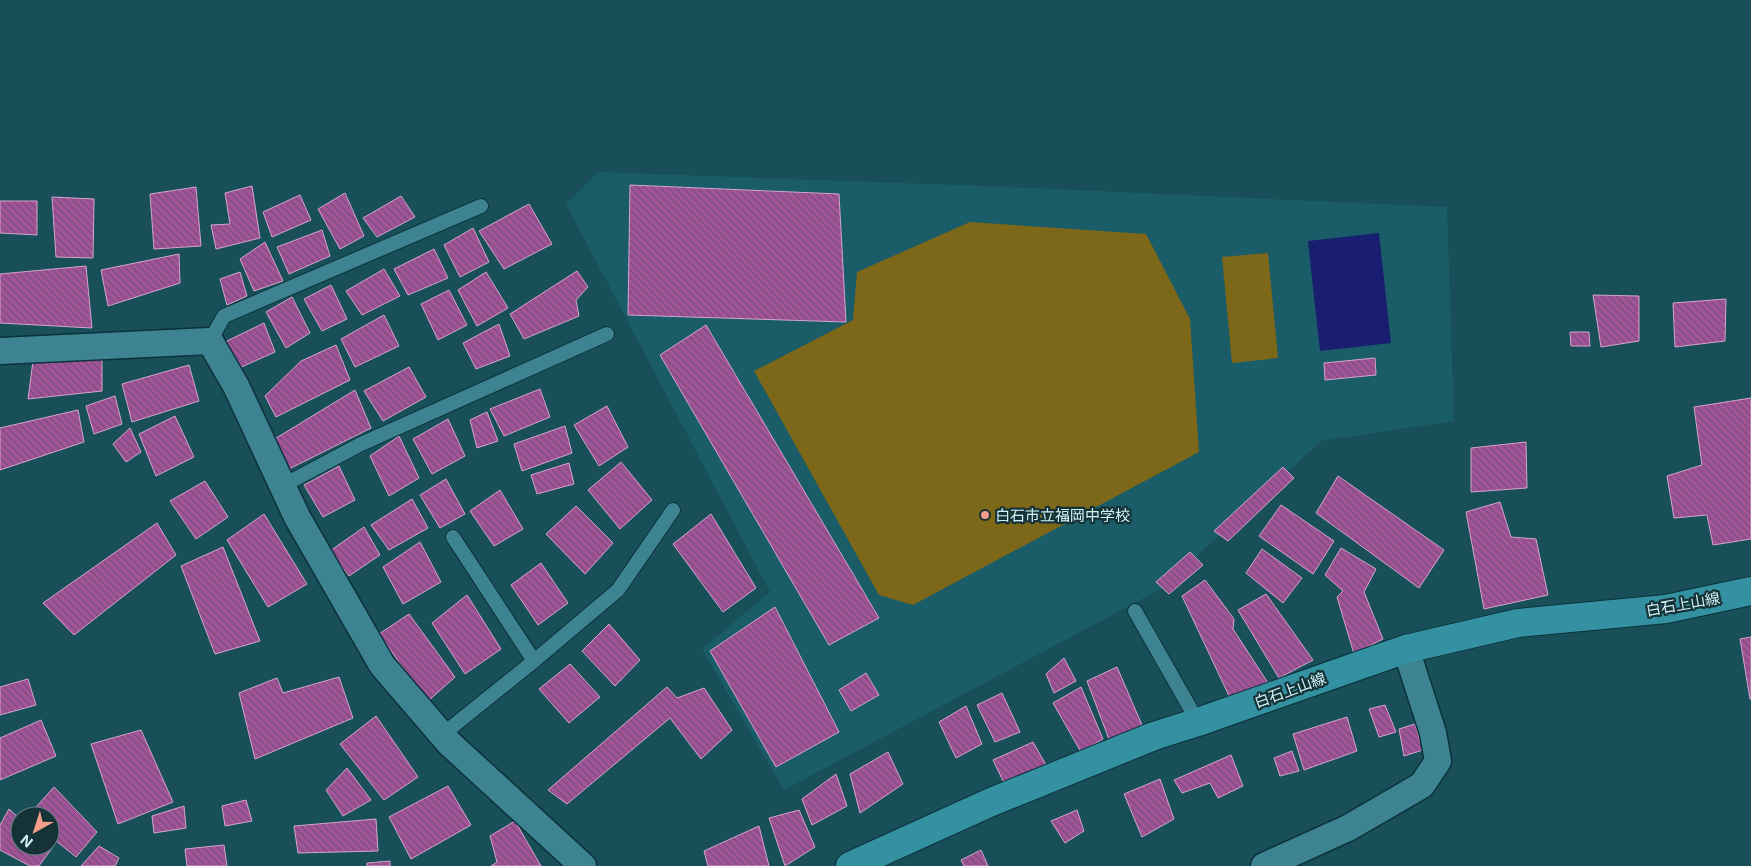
<svg xmlns="http://www.w3.org/2000/svg" width="1751" height="866" viewBox="0 0 1751 866" font-family="Inter,'Noto Sans JP',sans-serif">
<style>
.built{fill:#1a5c67}
.garden{fill:#7d6718}
.water{fill:#1a1e70}
.building{fill:url(#building-back-hatch);stroke:#d4a6cc}
.lines{fill:none;stroke-linecap:round;stroke-linejoin:round}
.lane-casing{stroke:#0c323a;stroke-width:16}
.street-casing{stroke:#0c323a;stroke-width:29}
.primary-casing{stroke:#0c323a;stroke-width:30}
.lane{stroke:#3d8391;stroke-width:14}
.street{stroke:#3d8391;stroke-width:26}
.primary{stroke:#3491a2;stroke-width:28}
.poi-dot{fill:#f49d8b;stroke:#153237;stroke-width:2}
.labels{text-anchor:middle;dominant-baseline:central;stroke-width:4.5;stroke-linejoin:round;paint-order:stroke}
.poi-label{font-size:15px;fill:#d0f2f9;stroke:#153237;text-anchor:start}
.street-label{font-size:15px;fill:#d0f2f9;stroke:#153237}
</style>
<defs>
<pattern id="building-back-hatch" width="6" height="6" patternUnits="userSpaceOnUse" patternTransform="scale(1.25)"><rect width="6" height="6" fill="#a35399"/><path d="M-1 5l2 2M0 0l6 6M5-1l2 2" fill="none" stroke="#764e76"/></pattern>
</defs>
<rect width="100%" height="100%" fill="#184f59"/>
<!-- built -->
<polygon class="built" points="598,172 987,186 1447,207 1454,421 1321,441 1161,589 784,790 702,649 770,592 566,204"/>
<!-- garden -->
<g class="garden">
<polygon points="970,222 1146,234 1190,319 1199,452 913,605 879,595 754,371 853,320 857,272"/>
<polygon points="1268,253 1278,358 1232,363 1222,257"/>
</g>
<!-- water -->
<polygon class="water" points="1379,233 1391,343 1320,351 1308,241"/>
<!-- building -->
<g class="building">
<polygon points="630,185 839,194 846,322 628,315"/>
<polygon points="252,186 260,238 216,249 211,225 230,224 225,193"/>
<polygon points="196,187 201,246 154,249 150,194"/>
<polygon points="345,193 364,236 340,249 318,209"/>
<polygon points="300,195 311,220 272,237 263,212"/>
<polygon points="401,196 415,217 377,237 363,218"/>
<polygon points="52,197 94,199 93,258 56,257"/>
<polygon points="0,201 37,201 37,235 0,233"/>
<polygon points="529,204 552,244 504,269 479,231"/>
<polygon points="473,228 489,262 460,277 444,245"/>
<polygon points="322,230 330,256 289,274 277,247"/>
<polygon points="265,242 283,281 254,291 240,259"/>
<polygon points="434,249 448,278 408,295 394,269"/>
<polygon points="179,254 180,283 108,306 101,270"/>
<polygon points="86,266 92,328 0,323 0,274"/>
<polygon points="384,269 400,296 362,315 346,291"/>
<polygon points="577,271 588,287 576,300 579,316 524,339 510,314"/>
<polygon points="240,272 247,296 227,305 220,279"/>
<polygon points="486,272 508,308 477,326 458,290"/>
<polygon points="331,285 347,319 322,331 304,299"/>
<polygon points="449,290 467,325 438,340 421,304"/>
<polygon points="1593,295 1639,296 1639,341 1601,347"/>
<polygon points="292,297 310,333 286,348 266,312"/>
<polygon points="1726,299 1725,341 1675,347 1673,303"/>
<polygon points="384,315 399,346 355,367 341,339"/>
<polygon points="264,323 275,352 237,369 227,341"/>
<polygon points="499,324 510,356 476,369 463,343"/>
<polygon points="706,325 879,618 829,645 660,355"/>
<polygon points="1570,332 1589,332 1590,346 1571,346"/>
<polygon points="336,345 350,380 276,417 265,396 301,361"/>
<polygon points="102,358 102,391 28,399 33,361"/>
<polygon points="1375,358 1376,375 1325,380 1324,363"/>
<polygon points="189,365 199,401 132,422 122,384"/>
<polygon points="409,367 426,397 383,421 364,391"/>
<polygon points="540,389 550,417 504,436 490,409"/>
<polygon points="355,390 371,428 287,470 273,440"/>
<polygon points="115,396 122,424 94,434 86,406"/>
<polygon points="1751,398 1751,539 1713,545 1707,515 1674,518 1667,476 1702,465 1694,407"/>
<polygon points="607,406 628,447 599,466 574,425"/>
<polygon points="78,410 84,442 0,470 0,428"/>
<polygon points="487,412 498,441 477,448 470,420"/>
<polygon points="175,416 194,457 156,476 139,434"/>
<polygon points="448,419 465,456 432,474 413,439"/>
<polygon points="565,426 572,453 522,471 514,444"/>
<polygon points="130,428 141,452 126,462 113,444"/>
<polygon points="399,436 419,478 389,496 370,456"/>
<polygon points="1526,442 1527,488 1471,492 1471,448"/>
<polygon points="621,462 652,500 620,529 588,490"/>
<polygon points="569,463 574,484 537,494 531,475"/>
<polygon points="339,466 355,500 323,517 304,485"/>
<polygon points="1283,467 1294,478 1228,541 1214,531"/>
<polygon points="1338,476 1444,550 1419,588 1316,513"/>
<polygon points="446,479 465,514 440,528 420,495"/>
<polygon points="205,481 228,517 196,539 170,501"/>
<polygon points="500,490 523,529 494,546 470,511"/>
<polygon points="412,499 428,528 389,550 371,525"/>
<polygon points="1500,502 1511,537 1536,539 1548,595 1484,609 1466,512"/>
<polygon points="1281,505 1334,541 1313,574 1259,536"/>
<polygon points="576,506 613,543 585,574 546,534"/>
<polygon points="264,514 307,584 268,607 227,540"/>
<polygon points="711,514 756,588 723,612 673,544"/>
<polygon points="157,523 176,555 74,635 43,603"/>
<polygon points="364,527 380,555 349,576 330,551"/>
<polygon points="420,542 441,582 403,604 383,567"/>
<polygon points="223,547 260,641 215,654 181,566"/>
<polygon points="1341,548 1376,569 1364,592 1383,639 1354,654 1337,597 1343,591 1325,575"/>
<polygon points="1262,549 1302,578 1283,603 1246,573"/>
<polygon points="1190,552 1203,565 1169,594 1156,582"/>
<polygon points="541,563 568,603 538,625 511,585"/>
<polygon points="1205,580 1234,619 1233,629 1268,683 1230,698 1182,596"/>
<polygon points="1266,594 1313,660 1279,678 1238,610"/>
<polygon points="467,595 501,649 465,674 432,623"/>
<polygon points="775,607 839,732 776,767 710,651"/>
<polygon points="409,614 455,677 427,702 379,634"/>
<polygon points="609,624 640,660 615,686 582,651"/>
<polygon points="1751,637 1751,699 1750,699 1740,639"/>
<polygon points="1064,658 1076,681 1054,693 1046,674"/>
<polygon points="570,664 600,697 569,723 539,689"/>
<polygon points="1117,667 1142,725 1110,742 1087,681"/>
<polygon points="866,673 879,695 851,711 839,690"/>
<polygon points="339,677 353,718 255,759 239,693 277,678 283,693"/>
<polygon points="28,679 36,705 0,715 0,687"/>
<polygon points="667,687 677,698 704,688 732,730 701,759 670,718 567,804 548,790"/>
<polygon points="1081,687 1103,739 1081,752 1053,703"/>
<polygon points="1002,693 1020,732 995,742 977,705"/>
<polygon points="1385,705 1396,732 1379,737 1369,709"/>
<polygon points="966,706 982,744 956,758 939,722"/>
<polygon points="376,716 418,777 384,800 340,744"/>
<polygon points="1347,717 1357,751 1304,770 1293,734"/>
<polygon points="41,720 56,756 0,780 0,738"/>
<polygon points="1415,724 1423,750 1404,756 1399,729"/>
<polygon points="141,730 173,802 118,824 91,744"/>
<polygon points="1033,742 1046,765 1005,785 993,760"/>
<polygon points="1292,751 1299,771 1280,776 1274,758"/>
<polygon points="888,752 903,784 860,813 850,774"/>
<polygon points="1231,755 1243,786 1218,798 1210,783 1182,793 1174,780"/>
<polygon points="347,768 371,800 343,816 326,790"/>
<polygon points="836,774 847,806 812,825 802,799"/>
<polygon points="1160,779 1174,819 1142,837 1124,794"/>
<polygon points="448,786 471,825 411,859 389,817"/>
<polygon points="54,787 97,832 76,857 50,836 50,816 28,816"/>
<polygon points="246,800 252,821 225,826 222,806"/>
<polygon points="184,806 186,828 154,833 152,816"/>
<polygon points="9,809 20,819 20,846 50,846 52,848 39,866 30,866 0,850 0,825"/>
<polygon points="799,810 815,847 785,866 769,818"/>
<polygon points="1077,810 1084,831 1065,843 1051,821"/>
<polygon points="376,819 378,851 298,853 294,826"/>
<polygon points="515,821 541,866 491,866 497,862 490,836"/>
<polygon points="759,826 769,866 708,866 704,851"/>
<polygon points="224,845 227,866 187,866 185,849"/>
<polygon points="99,846 119,858 115,866 81,866"/>
<polygon points="981,850 988,866 964,866 961,860"/>
<polygon points="390,861 390,866 367,866 367,863"/>
</g>
<g class="lines">
<defs>
<g id="lane">
<polyline points="210,341 224,316 481,206"/>
<polyline points="282,486 361,444 607,334"/>
<polyline points="453,537 534,661"/>
<polyline points="1135,611 1198,722"/>
<polyline points="442,735 534,661 618,590 673,510"/>
</g>
<g id="street">
<polyline points="0,351 210,341 236,386 297,517 382,665 449,743 583,866"/>
<polyline points="1264,866 1348,828 1393,802 1422,785 1438,761 1433,733 1406,649"/>
</g>
<polyline id="primary" points="850,866 989,803 1154,736 1198,722 1406,649 1518,623 1666,609 1751,591"/>
</defs>
<!-- lane casing -->
<use href="#lane" class="lane-casing"/>
<!-- street casing -->
<use href="#street" class="street-casing"/>
<!-- primary casing -->
<use href="#primary" class="primary-casing"/>
<!-- lane -->
<use href="#lane" class="lane"/>
<!-- street -->
<use href="#street" class="street"/>
<!-- primary -->
<use href="#primary" class="primary"/>
</g>
<!-- markers -->
<circle class="poi-dot" cx="985" cy="515" r="5"/>
<g class="labels">
<!-- poi labels -->
<g class="poi-label">
<text x="995" y="515">白石市立福岡中学校</text>
</g>
<!-- street labels -->
<g class="street-label">
<text transform="translate(1683 604) rotate(-10)">白石上山線</text>
<text transform="translate(1290 690) rotate(-20)">白石上山線</text>
</g>
</g>
<!-- north arrow -->
<g transform="translate(35 831) rotate(219)"><circle r="24" fill="#153237" stroke="#607f85"/>
<path d="M0-4L9 19L0 12L-9 19Z" fill="#f49d8b"/>
<text y="-8" font-size="14" font-weight="bold" text-anchor="middle" fill="#d0f2f9">N</text>
</g>
</svg>
